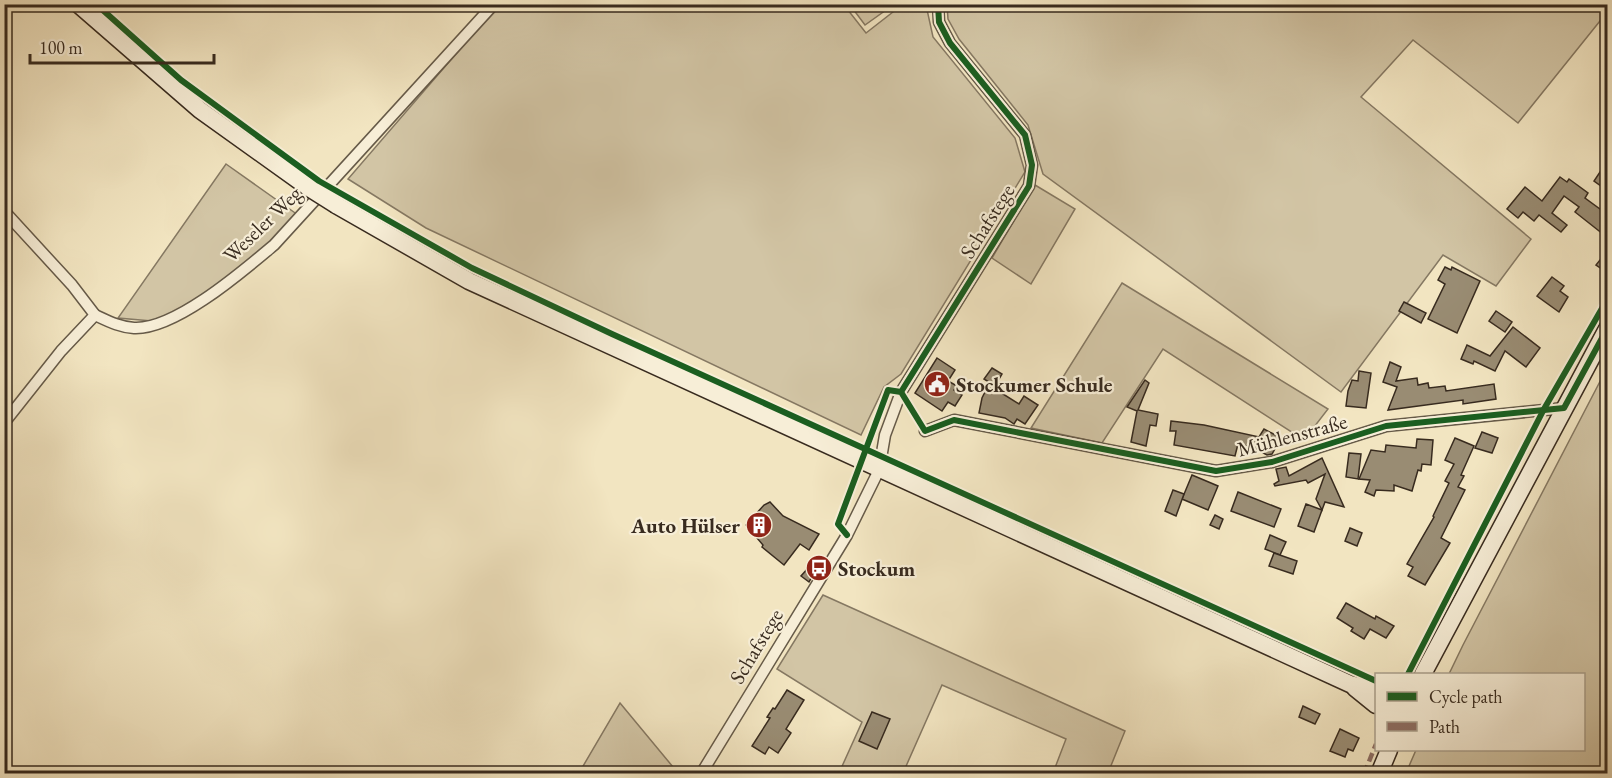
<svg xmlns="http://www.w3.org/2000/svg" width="1612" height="778" viewBox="0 0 1612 778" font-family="'EB Garamond',serif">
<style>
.green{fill:#d2c5a5;stroke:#857862;stroke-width:1.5}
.building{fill:#998c73;stroke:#382b1f;stroke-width:1.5}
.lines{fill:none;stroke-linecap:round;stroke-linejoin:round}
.minor-casing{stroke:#665a48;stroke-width:13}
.secondary-casing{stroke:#382b1f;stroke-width:19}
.minor{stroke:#f7eed7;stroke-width:10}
.secondary{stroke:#f7eed7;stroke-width:16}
.secondary-bridge-casing{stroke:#382b1f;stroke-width:19;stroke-linecap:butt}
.secondary-bridge{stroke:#f7eed7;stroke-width:16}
.quiet{stroke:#8d6e63;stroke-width:4.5;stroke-dasharray:9 4.5;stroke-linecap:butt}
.cycleway-casing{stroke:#f7eed7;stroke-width:10}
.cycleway{stroke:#1b5e20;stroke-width:6}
.labels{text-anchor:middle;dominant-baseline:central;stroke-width:4.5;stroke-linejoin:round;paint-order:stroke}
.street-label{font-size:21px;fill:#382b1f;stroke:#f7eed7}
.poi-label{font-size:21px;font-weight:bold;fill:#382b1f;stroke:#f7eed7;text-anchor:start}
</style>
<rect width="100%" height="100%" fill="#f2e5c1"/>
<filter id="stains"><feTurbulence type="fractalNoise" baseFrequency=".00333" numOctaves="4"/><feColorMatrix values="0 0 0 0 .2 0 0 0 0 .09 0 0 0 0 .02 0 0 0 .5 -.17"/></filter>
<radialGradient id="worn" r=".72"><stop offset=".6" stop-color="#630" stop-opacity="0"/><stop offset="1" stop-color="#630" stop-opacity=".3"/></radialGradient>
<!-- green -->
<g class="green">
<polygon points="501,4 844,5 866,33 902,5 926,5 933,37 1015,138 1025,172 901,374 884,387 861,435 426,228 348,179 480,26"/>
<polygon points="1607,4 1608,11 1518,123 1413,40 1361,97 1531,239 1496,286 1443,255 1341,392 1043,174 1028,125 959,39 948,19 947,5"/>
<polygon points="850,5 893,5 865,25"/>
<polygon points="226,164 298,215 272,241 236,273 177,311 152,321 118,318"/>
<polygon points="1035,185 1075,209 1031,284 992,258"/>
<polygon points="1122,283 1328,409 1304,440 1163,349 1102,443 1031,428"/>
<polygon points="1607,368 1607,773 1406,773 1416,750 1584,750 1584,674 1449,674 1463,645"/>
<polygon points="823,595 1125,731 1108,773 1053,773 1066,739 942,685 903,773 839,773 862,722 777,669"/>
<polygon points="620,703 678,773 579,773"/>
</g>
<!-- building -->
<g class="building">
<polygon points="1608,160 1608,191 1594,181"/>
<polygon points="1560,177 1567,182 1569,179 1588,193 1585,198 1600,209 1608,199 1608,238 1575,212 1579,207 1564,196 1552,213 1567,225 1561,232 1539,215 1534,221 1523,212 1518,218 1507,209 1525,187 1542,201"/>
<polygon points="1608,250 1608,273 1596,265"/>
<polygon points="1445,267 1451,270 1452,267 1480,281 1457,333 1428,319 1445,284 1438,280"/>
<polygon points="1552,277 1564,286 1560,291 1568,297 1559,312 1537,296"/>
<polygon points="1404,302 1426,313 1421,323 1399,311"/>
<polygon points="1496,311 1512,322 1505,332 1489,321"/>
<polygon points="1513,327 1540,348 1526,367 1505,351 1495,371 1474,361 1473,364 1461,359 1467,345 1490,356"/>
<polygon points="937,358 955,370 948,381 957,386 954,390 962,395 955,406 948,402 942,411 915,393"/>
<polygon points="1390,362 1401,367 1396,381 1417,378 1418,385 1428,383 1429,388 1445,386 1446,391 1494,384 1496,399 1463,404 1463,400 1388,410 1397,387 1383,382"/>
<polygon points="992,368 1002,374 995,386 984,379"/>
<polygon points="1359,371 1371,373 1366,408 1346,406 1348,391 1352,380 1358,381"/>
<polygon points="1145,380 1149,383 1138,410 1158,414 1156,426 1150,425 1146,446 1131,442 1137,411 1127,407"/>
<polygon points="988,386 1003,390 1003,394 1019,404 1024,396 1038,405 1025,424 1017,419 1014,424 1005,418 979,413 982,398"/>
<polygon points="1171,421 1204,425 1259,437 1264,429 1281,438 1272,454 1267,455 1252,447 1238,444 1235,456 1174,445 1176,431 1170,431"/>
<polygon points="1482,432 1498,438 1492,453 1475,448"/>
<polygon points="1455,438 1474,446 1461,475 1464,476 1458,487 1465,490 1441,538 1450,543 1425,585 1408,576 1413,567 1407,564 1434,517 1433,516 1449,483 1445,481 1454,464 1445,460"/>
<polygon points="1417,439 1433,440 1431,465 1422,464 1421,471 1418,470 1412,491 1394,485 1394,491 1376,490 1374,496 1365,492 1370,480 1359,479 1371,450 1385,452 1386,445 1416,448"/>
<polygon points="1349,453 1361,454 1358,479 1346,477"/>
<polygon points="1322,458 1344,507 1325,502 1322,510 1316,499 1325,474 1308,483 1306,480 1275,486 1274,484 1279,481 1276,469 1286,467 1289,476"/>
<polygon points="1192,475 1218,486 1208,510 1182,499"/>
<polygon points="1173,490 1184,494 1176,516 1165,511"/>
<polygon points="1238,492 1281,509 1274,527 1231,511"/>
<polygon points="770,502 783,516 819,534 809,550 800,544 784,565 762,547 763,545 746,525 764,505"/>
<polygon points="1306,504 1322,510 1314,532 1298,526"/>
<polygon points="1215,515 1223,519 1219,529 1210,525"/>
<polygon points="1350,528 1362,533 1357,546 1345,541"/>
<polygon points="1270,535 1286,542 1280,555 1265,549"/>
<polygon points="1274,553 1297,561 1293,574 1269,566"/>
<polygon points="809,567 815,572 809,582 801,576"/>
<polygon points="1346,603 1375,619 1376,616 1394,626 1386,638 1370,629 1364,639 1351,631 1353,628 1337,618"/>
<polygon points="787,690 804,700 786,729 791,733 778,753 769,747 765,754 752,746 770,718 767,717 773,708 775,709"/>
<polygon points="1303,706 1320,714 1315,724 1299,717"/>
<polygon points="872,712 890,719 877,749 859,741"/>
<polygon points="1340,729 1359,738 1353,751 1348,749 1345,757 1330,751"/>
</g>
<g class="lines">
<defs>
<g id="minor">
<polyline points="4,211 72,285 95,315 61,351 4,423"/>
<path d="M95 315C108 321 119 327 134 328 175 330 243 271 274 245L494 4"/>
<polyline points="925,431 954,420 1216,471 1272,462 1386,426 1564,408"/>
<polyline points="701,774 847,535 879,470 885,435 901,392 1029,186 1032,165 1025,135 950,43 939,22 938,4"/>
</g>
<g id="secondary">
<polyline points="78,4 200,110 309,188"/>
<polyline points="336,205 469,281 1350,684 1376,691"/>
<polyline points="1423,674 1608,327"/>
<polyline points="1355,688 1376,705"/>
<polyline points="1379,774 1389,750"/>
</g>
</defs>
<!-- minor casing -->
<use href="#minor" class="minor-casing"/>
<!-- secondary casing -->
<use href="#secondary" class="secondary-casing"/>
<!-- minor -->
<use href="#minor" class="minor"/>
<!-- secondary -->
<use href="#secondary" class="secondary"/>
<defs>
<polyline id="secondary-bridge" points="309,188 336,205"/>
</defs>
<!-- secondary-bridge casing -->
<use href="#secondary-bridge" class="secondary-bridge-casing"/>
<!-- secondary-bridge -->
<use href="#secondary-bridge" class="secondary-bridge"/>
<!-- quiet -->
<polyline class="quiet" points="1364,774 1376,744"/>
<defs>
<g id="cycleway">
<polyline points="96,4 181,80 319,181 472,268 612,334 1376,681"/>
<polyline points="901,392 1029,186 1032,165 1025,135 950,43 939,22 938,4"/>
<polyline points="847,535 838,524 888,390 901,392 925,431 954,420 1216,471 1272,462 1386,426 1564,408 1608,327"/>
<polyline points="1408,674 1544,409 1608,298"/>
</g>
</defs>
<!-- cycleway casing -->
<use href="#cycleway" class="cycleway-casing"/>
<!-- cycleway -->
<use href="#cycleway" class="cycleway"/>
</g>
<!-- icons -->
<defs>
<symbol id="civic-disc" viewBox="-11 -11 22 22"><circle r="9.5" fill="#8f2418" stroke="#f7eed7"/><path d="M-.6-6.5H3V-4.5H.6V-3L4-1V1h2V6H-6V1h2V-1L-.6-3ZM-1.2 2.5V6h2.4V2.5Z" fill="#fff"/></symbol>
<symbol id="building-disc" viewBox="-11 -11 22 22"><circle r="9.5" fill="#8f2418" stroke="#f7eed7"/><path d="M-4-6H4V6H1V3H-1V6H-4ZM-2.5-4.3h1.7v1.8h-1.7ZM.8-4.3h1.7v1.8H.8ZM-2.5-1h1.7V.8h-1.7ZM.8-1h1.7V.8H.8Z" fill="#fff"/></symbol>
<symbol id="bus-disc" viewBox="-11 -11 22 22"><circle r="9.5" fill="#8f2418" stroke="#f7eed7"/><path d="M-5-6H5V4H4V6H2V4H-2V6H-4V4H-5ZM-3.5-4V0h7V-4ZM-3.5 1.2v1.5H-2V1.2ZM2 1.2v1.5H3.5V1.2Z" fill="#fff"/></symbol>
</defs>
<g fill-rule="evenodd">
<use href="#civic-disc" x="922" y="369" width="30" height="30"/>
<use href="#building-disc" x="744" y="510" width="30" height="30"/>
<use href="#bus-disc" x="804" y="553" width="30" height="30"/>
</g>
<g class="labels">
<!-- street labels -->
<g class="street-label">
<text transform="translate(987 221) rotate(-58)">Schafstege</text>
<text transform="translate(262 224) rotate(-44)">Weseler Weg</text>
<text transform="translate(1292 435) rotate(-15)">Mühlenstraße</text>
<text transform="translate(756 646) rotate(-59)">Schafstege</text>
</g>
<!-- poi labels -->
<g class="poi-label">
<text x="956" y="384">Stockumer Schule</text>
<text x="740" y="525" text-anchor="end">Auto Hülser</text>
<text x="838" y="568">Stockum</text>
</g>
</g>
<!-- margin -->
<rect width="1612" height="778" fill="none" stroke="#f2e5c1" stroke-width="24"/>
<rect x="6" y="6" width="1600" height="766" fill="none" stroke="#382b1f" stroke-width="3"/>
<rect x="12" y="12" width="1588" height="754" fill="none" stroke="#382b1f" stroke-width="1.5"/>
<!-- legend -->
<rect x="1375" y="673" width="210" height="78" fill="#f7eed7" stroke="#aba08d" stroke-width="1.5"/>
<rect x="1387" y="692" width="30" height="9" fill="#1b5e20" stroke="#aba08d" stroke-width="1.5"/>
<text x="1429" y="703" font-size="18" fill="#382b1f">Cycle path</text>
<rect x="1387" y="722" width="30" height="9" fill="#8d6e63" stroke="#aba08d" stroke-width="1.5"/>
<text x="1429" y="733" font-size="18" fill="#382b1f">Path</text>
<!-- scale -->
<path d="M30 54v9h184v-9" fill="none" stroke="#382b1f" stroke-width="3"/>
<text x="39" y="54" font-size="18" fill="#382b1f" stroke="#f7eed7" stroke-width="4.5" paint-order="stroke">100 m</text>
<rect width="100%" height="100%" filter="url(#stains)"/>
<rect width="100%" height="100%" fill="url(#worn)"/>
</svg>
